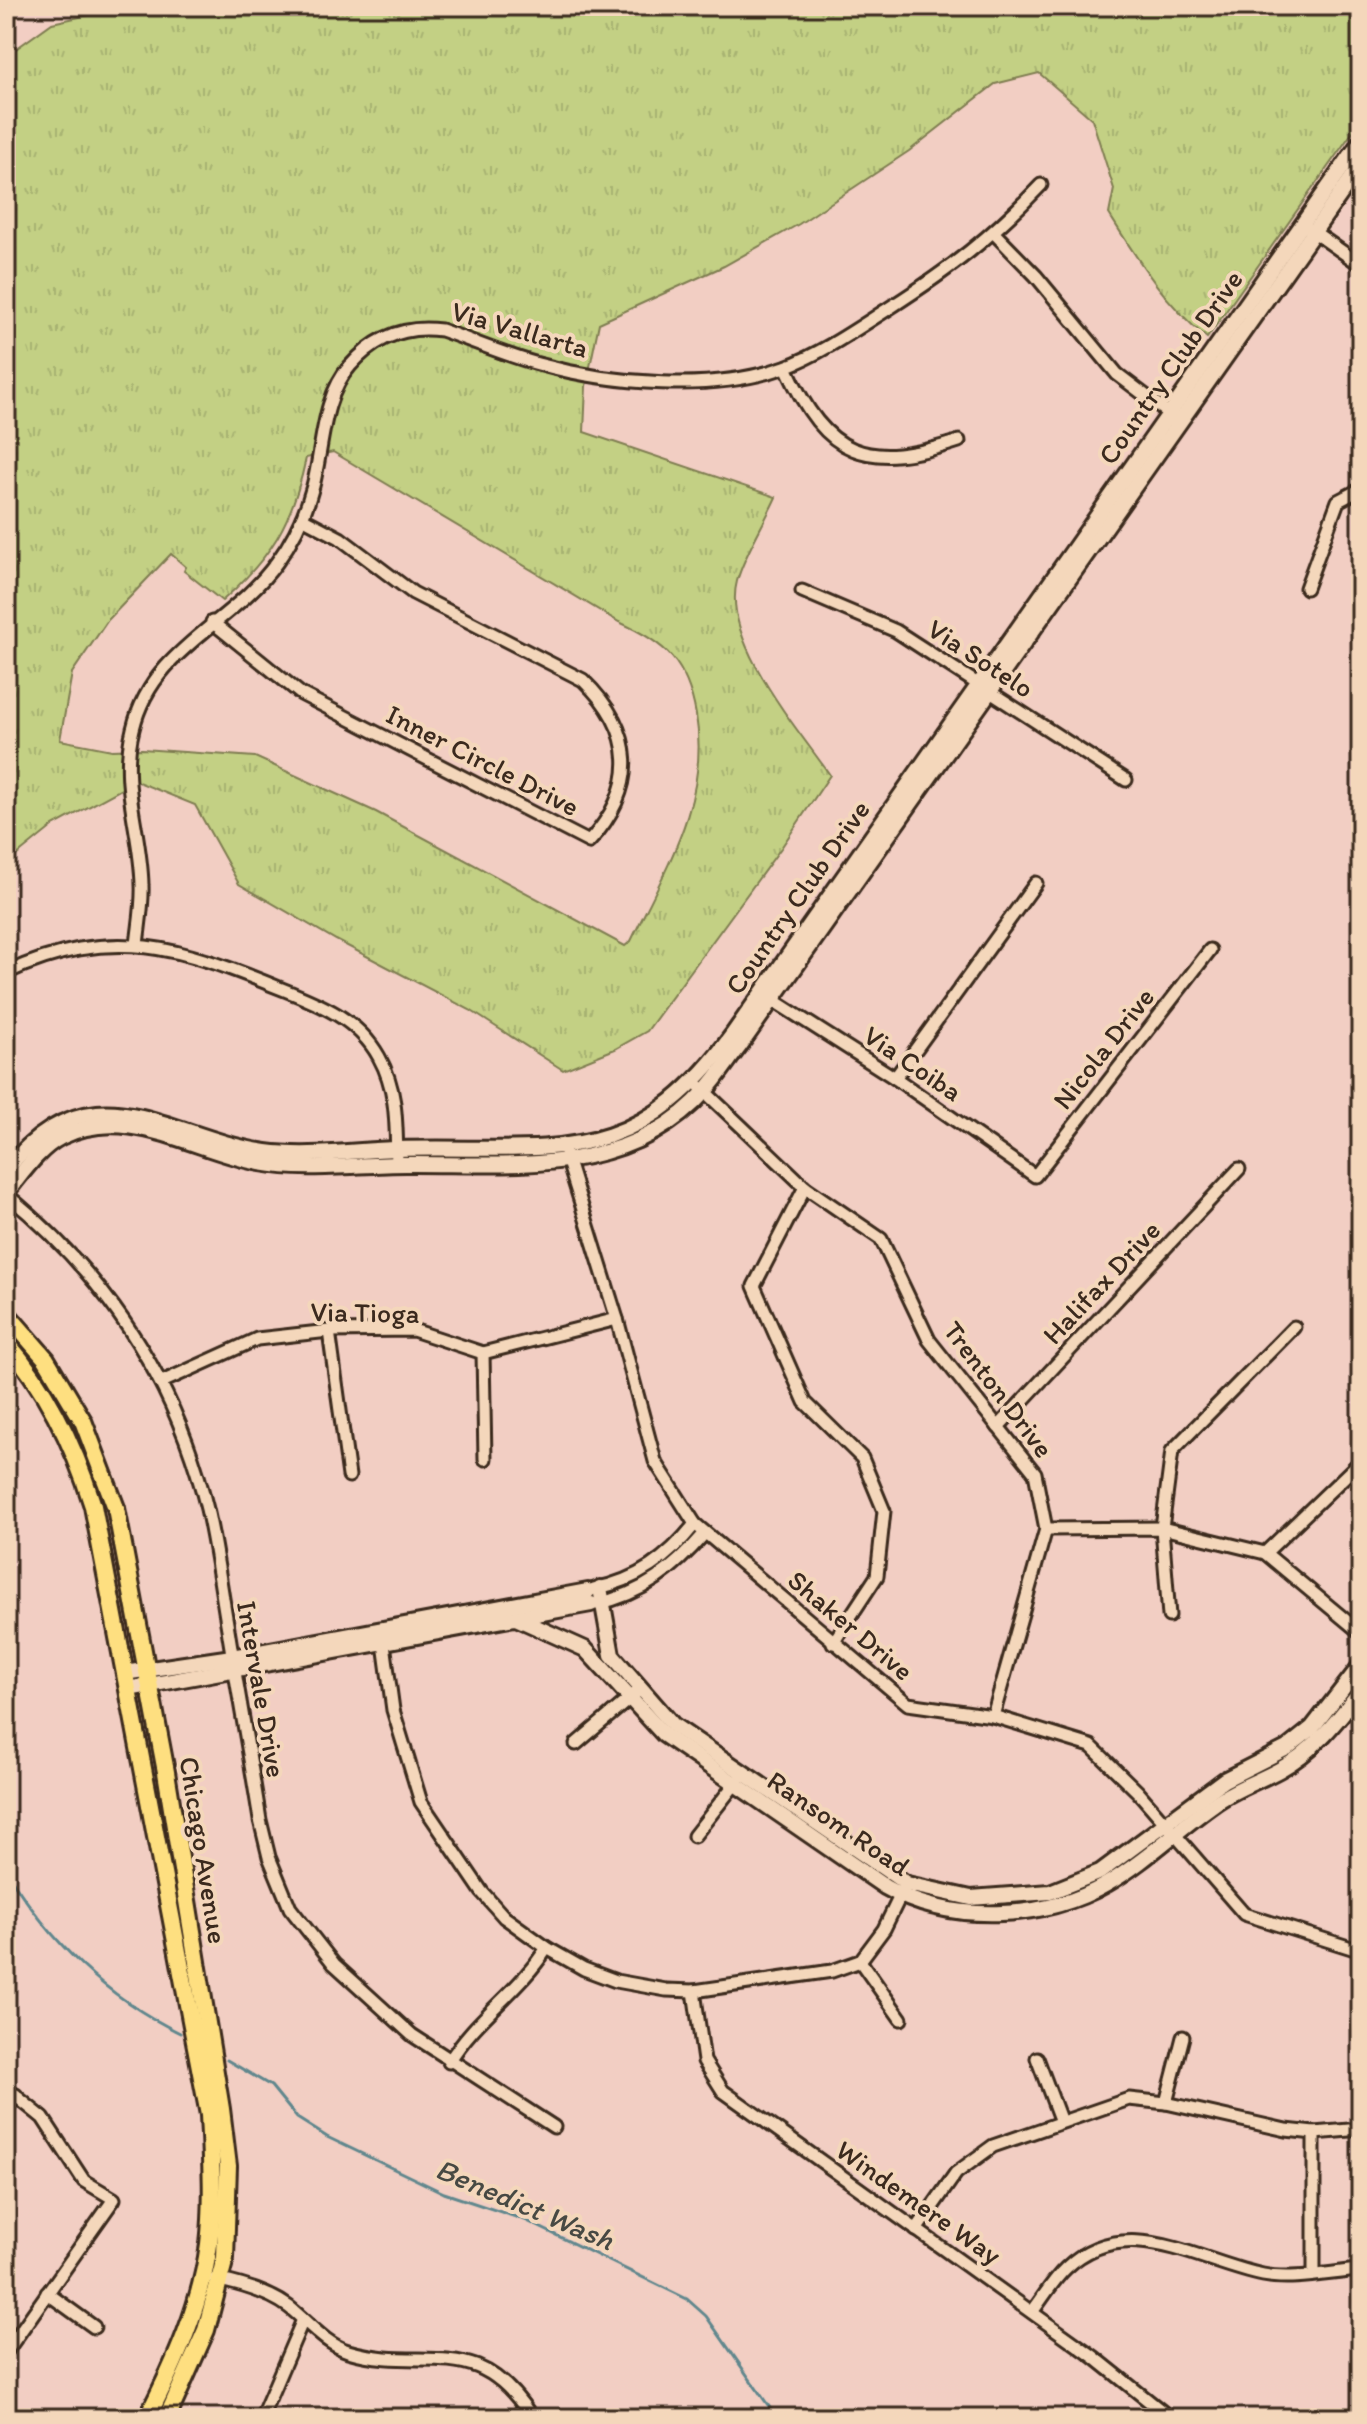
<svg xmlns="http://www.w3.org/2000/svg" width="1367" height="2424" viewBox="0 0 1367 2424" font-family="Itim,sans-serif">
<style>
.grass{fill:url(#grass-tufts);stroke:#7f7d51;stroke-width:2;fill-rule:evenodd}
.lines{fill:none;stroke-linecap:round;stroke-linejoin:round}
.stream{stroke:#60878d;stroke-width:3}
.minor-casing{stroke:#3b2a1e;stroke-width:17}
.tertiary-casing{stroke:#3b2a1e;stroke-width:20}
.primary-casing{stroke:#3b2a1e;stroke-width:22}
.minor{stroke:#f4d7bb;stroke-width:11}
.tertiary{stroke:#f4d7bb;stroke-width:14}
.primary{stroke:#fedf80;stroke-width:16}
.labels{text-anchor:middle;dominant-baseline:central;stroke-width:8;stroke-linejoin:round;paint-order:stroke}
.street-label{font-size:28px;fill:#3b2a1e;stroke:#f4d7bb}
.water-label{font-size:30px;font-style:italic;fill:#474943;stroke:#f4d7bb}
</style>
<defs>
<pattern id="grass-tufts" width="24" height="20" patternUnits="userSpaceOnUse" patternTransform="scale(2)"><rect width="24" height="20" fill="#c3d084"/><path d="M3 7l-1-3M5 7V3M7 7l1-3M15 17l-1-3M17 17v-4M19 17l1-3" fill="none" stroke="#a8b372"/></pattern>
</defs>
<rect width="100%" height="100%" fill="#f2cec3"/>
<filter id="ink" filterUnits="userSpaceOnUse"><feTurbulence type="fractalNoise" baseFrequency=".0125" numOctaves="2"/><feDisplacementMap in="SourceGraphic" scale="16" xChannelSelector="R" yChannelSelector="G"/><feConvolveMatrix kernelMatrix="1 2 1 2 8 2 1 2 1" color-interpolation-filters="sRGB"/></filter>
<g filter="url(#ink)">
<!-- grass -->
<path class="grass" d="M130 6H1361V120L1207 338C1164 303 1138 260 1109 214L1114 189 1092 119 1039 73 995 84 909 151 799 224 724 266 599 323 586 386 584 432 776 497C764 524 745 553 737 581 721 640 798 729 830 775L781 848 647 1031 615 1049 563 1070 470 1010 336 940 239 884 195 805 136 781 53 826 6 864V56L52 23ZM333 452 619 622C666 643 687 663 696 715 710 799 666 868 631 941L625 946 376 812 255 757 142 749 112 750 60 740 72 673 108 620 171 554 186 567 184 571 222 601C271 557 292 524 306 458Z"/>
<g class="lines">
<!-- stream -->
<g class="stream">
<path d="M6 1871C51 1942 104 1996 180 2033"/>
<polyline points="227,2060 271,2086 297,2118 327,2137 444,2193 525,2220 687,2299 706,2316 777,2418"/>
</g>
<defs>
<g id="minor">
<polyline points="1310,229 1361,265"/>
<polyline points="995,234 1036,276 1117,374 1175,418"/>
<path d="M786 367C827 458 867 471 959 441"/>
<polyline points="1306,588 1338,501 1361,489"/>
<polyline points="802,591 896,631 1126,780"/>
<path d="M212 622 301 694 589 842C639 787 636 731 583 680L413 593 340 538 302 518"/>
<path d="M137 945C139 925 143 905 142 885 141 831 119 783 133 729 152 648 233 624 277 562 293 540 306 513 313 486 323 448 322 397 350 366 374 338 404 325 441 330 473 341 505 355 538 364 611 384 713 393 785 367 821 354 858 328 891 307 950 269 992 237 1041 185"/>
<path d="M6 973C113 924 179 947 282 989 320 1004 358 1019 379 1057 398 1091 396 1127 397 1164"/>
<polyline points="768,997 895,1078 1035,1176 1210,950"/>
<polyline points="895,1078 1036,883"/>
<polyline points="699,1086 805,1187 881,1239 929,1340 1035,1473 1046,1529 993,1716"/>
<polyline points="566,1155 617,1319 655,1461 695,1524 908,1704 993,1716 1091,1746 1138,1792 1244,1914 1361,1951"/>
<polyline points="805,1187 754,1286 805,1402 862,1458 884,1511 877,1576 833,1643"/>
<path d="M6 1194C107 1277 176 1381 207 1509 216 1548 221 1589 228 1629 238 1693 250 1756 260 1820L269 1857 290 1908 334 1964 412 2035 554 2127"/>
<polyline points="329,1331 349,1476"/>
<polyline points="483,1353 485,1459"/>
<polyline points="162,1382 257,1339 329,1331 413,1330 483,1353 617,1319"/>
<polyline points="998,1427 1239,1169"/>
<polyline points="1046,1529 1162,1528 1265,1553 1361,1633"/>
<polyline points="1265,1553 1361,1461"/>
<path d="M594 1589C638 1580 667 1559 695 1524"/>
<path d="M596 1604C643 1594 674 1569 705 1533"/>
<polyline points="1169,1616 1162,1528 1172,1451 1294,1327"/>
<polyline points="383,1636 393,1710 421,1802 482,1892 504,1917 547,1948 584,1969 616,1981 666,1990 694,1991 832,1971 860,1961 884,1929 903,1890"/>
<polyline points="576,1744 636,1693"/>
<polyline points="694,1836 738,1780"/>
<polyline points="860,1961 901,2019"/>
<polyline points="694,1991 704,2061 723,2091 1094,2357 1170,2418"/>
<polyline points="1037,2058 1061,2122"/>
<path d="M449 2062C477 2016 516 1995 547 1948"/>
<polyline points="6,2088 43,2118 84,2181 114,2199 6,2352"/>
<polyline points="1166,2103 1183,2037"/>
<polyline points="6,2110 16,2095"/>
<polyline points="1314,2133 1314,2274"/>
<polyline points="916,2230 956,2173 993,2146 1129,2099 1166,2103 1286,2130 1314,2133 1361,2129"/>
<path d="M215 2279C240 2284 269 2292 289 2307 307 2321 325 2344 348 2351 426 2374 477 2330 532 2418"/>
<polyline points="47,2293 94,2327"/>
<path d="M1032 2312C1043 2298 1053 2280 1066 2268 1126 2211 1198 2262 1263 2275 1293 2281 1331 2272 1361 2270"/>
<polyline points="261,2418 302,2322"/>
<polyline points="1148,2418 1156,2408"/>
</g>
<g id="tertiary">
<path d="M6 1170C94 1061 165 1138 266 1152 311 1158 354 1150 399 1149 550 1145 632 1173 733 1034L1361 141"/>
<path d="M6 1193C22 1174 38 1149 61 1137 128 1103 195 1152 260 1163 307 1172 358 1164 405 1164 511 1163 628 1179 706 1090 718 1077 728 1061 739 1047L1361 165"/>
<polyline points="600,1588 612,1655 673,1725 907,1884 971,1898 1050,1892 1100,1872 1224,1780 1287,1748 1312,1728 1361,1665"/>
<path d="M516 1618 585 1649 664 1735 885 1887C949 1924 1044 1921 1107 1884 1145 1862 1178 1829 1214 1804 1234 1789 1257 1782 1279 1770 1313 1752 1338 1720 1361 1690"/>
<polyline points="124,1673 232,1657 588,1591"/>
<polyline points="128,1689 591,1604"/>
</g>
<g id="primary">
<polyline points="6,1313 46,1359 83,1421 116,1508 166,1772 221,2109 228,2166 225,2258 206,2330 167,2418"/>
<path d="M6 1342C48 1390 74 1445 93 1506L209 2115C211 2158 214 2201 209 2244 201 2306 175 2363 147 2418"/>
</g>
</defs>
<!-- minor casing -->
<use href="#minor" class="minor-casing"/>
<!-- tertiary casing -->
<use href="#tertiary" class="tertiary-casing"/>
<!-- primary casing -->
<use href="#primary" class="primary-casing"/>
<!-- minor -->
<use href="#minor" class="minor"/>
<!-- tertiary -->
<use href="#tertiary" class="tertiary"/>
<!-- primary -->
<use href="#primary" class="primary"/>
</g>
</g>
<g class="labels">
<!-- street labels -->
<g class="street-label">
<text transform="translate(520 329) rotate(16)">Via Vallarta</text>
<text transform="translate(1170 367) rotate(-55)">Country Club Drive</text>
<text transform="translate(981 658) rotate(33)">Via Sotelo</text>
<text transform="translate(483 760) rotate(27)">Inner Circle Drive</text>
<text transform="translate(797 897) rotate(-55)">Country Club Drive</text>
<text transform="translate(1103 1048) rotate(-52)">Nicola Drive</text>
<text transform="translate(913 1063) rotate(34)">Via Coiba</text>
<text transform="translate(1101 1282) rotate(-47)">Halifax Drive</text>
<text transform="translate(365 1312) rotate(1)">Via Tioga</text>
<text transform="translate(999 1389) rotate(53)">Trenton Drive</text>
<text transform="translate(851 1625) rotate(40)">Shaker Drive</text>
<text transform="translate(262 1689) rotate(80)">Intervale Drive</text>
<text transform="translate(839 1823) rotate(34)">Ransom Road</text>
<text transform="translate(204 1850) rotate(81)">Chicago Avenue</text>
<text transform="translate(919 2202) rotate(35)">Windemere Way</text>
</g>
<!-- water labels -->
<g class="water-label">
<text transform="translate(525 2204) rotate(23)">Benedict Wash</text>
</g>
</g>
<!-- margin -->
<rect width="1367" height="2424" fill="none" stroke="#f4d7bb" stroke-width="32"/>
<rect x="16" y="16" width="1335" height="2392" fill="none" stroke="#3b2a1e" stroke-width="3" filter="url(#ink)"/>
</svg>
